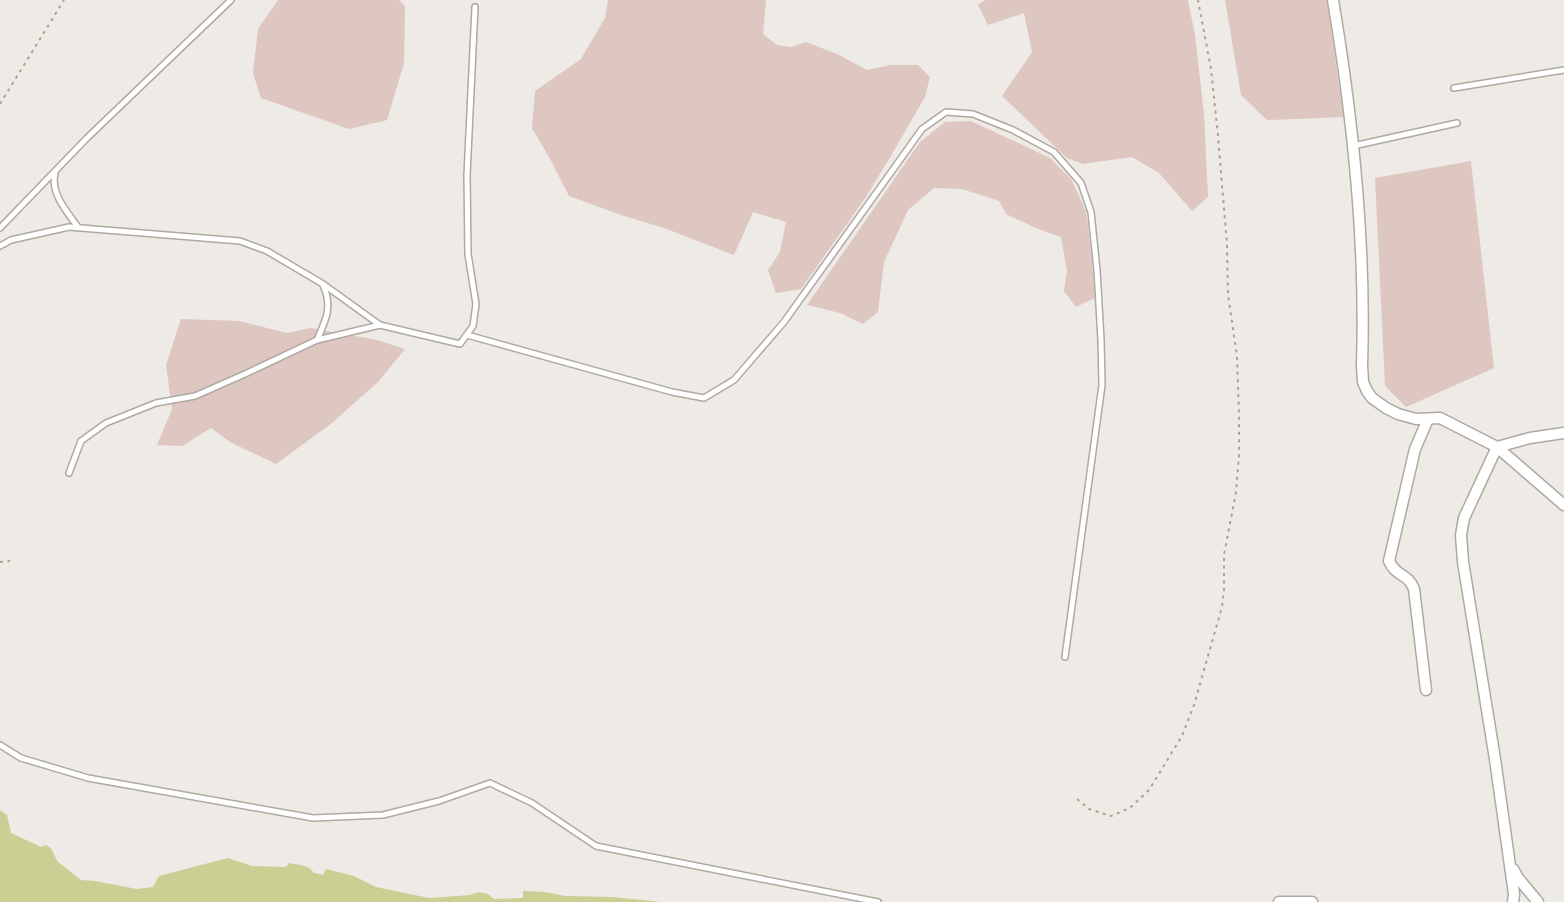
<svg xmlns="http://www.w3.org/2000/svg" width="1564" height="902" viewBox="0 0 1564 902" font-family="Inter,sans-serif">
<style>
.green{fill:#dec6c1}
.water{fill:#cbcf93}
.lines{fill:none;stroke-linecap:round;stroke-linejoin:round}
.lane-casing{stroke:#afa9a1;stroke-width:8}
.street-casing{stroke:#afa9a1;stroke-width:13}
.path{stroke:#b0a089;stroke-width:2;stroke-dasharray:3 4.5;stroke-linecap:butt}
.lane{stroke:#fff;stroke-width:5}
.street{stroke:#fff;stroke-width:10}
</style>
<rect width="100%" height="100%" fill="#eeeae6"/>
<!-- green -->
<g class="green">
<polygon points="278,0 399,0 405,6 404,63 387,120 349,129 261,98 253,73 258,29"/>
<polygon points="608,0 766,0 763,34 777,45 791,47 806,42 837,54 867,70 891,65 918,65 930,77 925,97 892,154 866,197 801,289 776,293 768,270 780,252 786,222 753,212 734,255 664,228 621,215 569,196 549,157 532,128 535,91 581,59 605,18"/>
<polygon points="985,0 1188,0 1195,35 1204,114 1208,197 1192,211 1159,173 1132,157 1083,164 1067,158 1002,96 1032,52 1024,13 988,25 978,5"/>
<polygon points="1225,0 1328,0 1336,65 1344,117 1267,120 1241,95"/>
<polygon points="971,121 1050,158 1071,179 1086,211 1091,250 1095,298 1076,307 1064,291 1067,271 1061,237 1038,229 1006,214 999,201 962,189 934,188 908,210 884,262 878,312 863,324 840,313 807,305 920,142 945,122"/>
<polygon points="1471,161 1494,368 1406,407 1385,386 1375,178"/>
<polygon points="181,319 239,321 287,333 311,328 377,340 405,349 378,382 332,423 276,464 230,442 211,428 182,446 157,445 172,409 166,365"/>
</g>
<!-- water -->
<path class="water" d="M0 810 7 815 11 833 41 847 46 845 51 848 57 861 81 880 95 881 137 889 153 887 159 876 228 858 252 866 283 867 287 866 289 863C299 865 309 865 314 873L323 875 326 869 354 876 376 887 429 898 470 895 479 892 488 894 494 899 523 898V891L545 892 565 896 612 897 662 902H0Z"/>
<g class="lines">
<defs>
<g id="lane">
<polyline points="1454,88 1564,70"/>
<polyline points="1353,146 1457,123"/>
<path d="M55 173C50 193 67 212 78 227"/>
<polyline points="0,228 87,138 231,0"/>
<polyline points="0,246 11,240 69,227 240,241 267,251 323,284 380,325 460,344 473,326 476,304 468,254 467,175 475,7"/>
<polyline points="467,335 672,392 704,398 734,380 784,322 922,129 946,112 973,114 1013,130 1054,152 1081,183 1091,212 1097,270 1101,340 1102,385 1065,657"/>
<path d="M317 340C326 320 333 306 323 285"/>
<polyline points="69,473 81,441 106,423 156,403 195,396 245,374 317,340 380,325"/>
<polyline points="0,745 21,758 88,778 313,818 383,815 439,801 490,783 532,803 596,846 878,902"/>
</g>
<g id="street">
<path d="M1333 0C1353 119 1366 244 1362 365L1363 382 1367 391 1372 398 1386 408 1398 414 1416 419 1440 418 1497 447 1564 505"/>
<path d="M1426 690 1414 589C1408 573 1396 577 1389 561L1415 449 1428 419"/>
<polyline points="1513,869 1518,878 1538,902"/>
<polyline points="1279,902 1312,902"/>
<polyline points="1513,902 1514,894 1495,759 1463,562 1461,535 1464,518 1497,447 1530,438 1564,433"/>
</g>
</defs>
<!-- lane casing -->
<use href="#lane" class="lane-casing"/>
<!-- street casing -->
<use href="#street" class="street-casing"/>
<!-- path -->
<g class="path">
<polyline points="0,104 64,0"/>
<polyline points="0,562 10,561"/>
<polyline points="1077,799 1089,809 1111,816 1130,808 1149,790 1182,736 1194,705 1222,607 1224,590 1224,555 1236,492 1239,455 1239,415 1237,356 1228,295 1227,245 1218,136 1211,69 1198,0"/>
</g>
<!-- lane -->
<use href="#lane" class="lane"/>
<!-- street -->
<use href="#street" class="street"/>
</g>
</svg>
